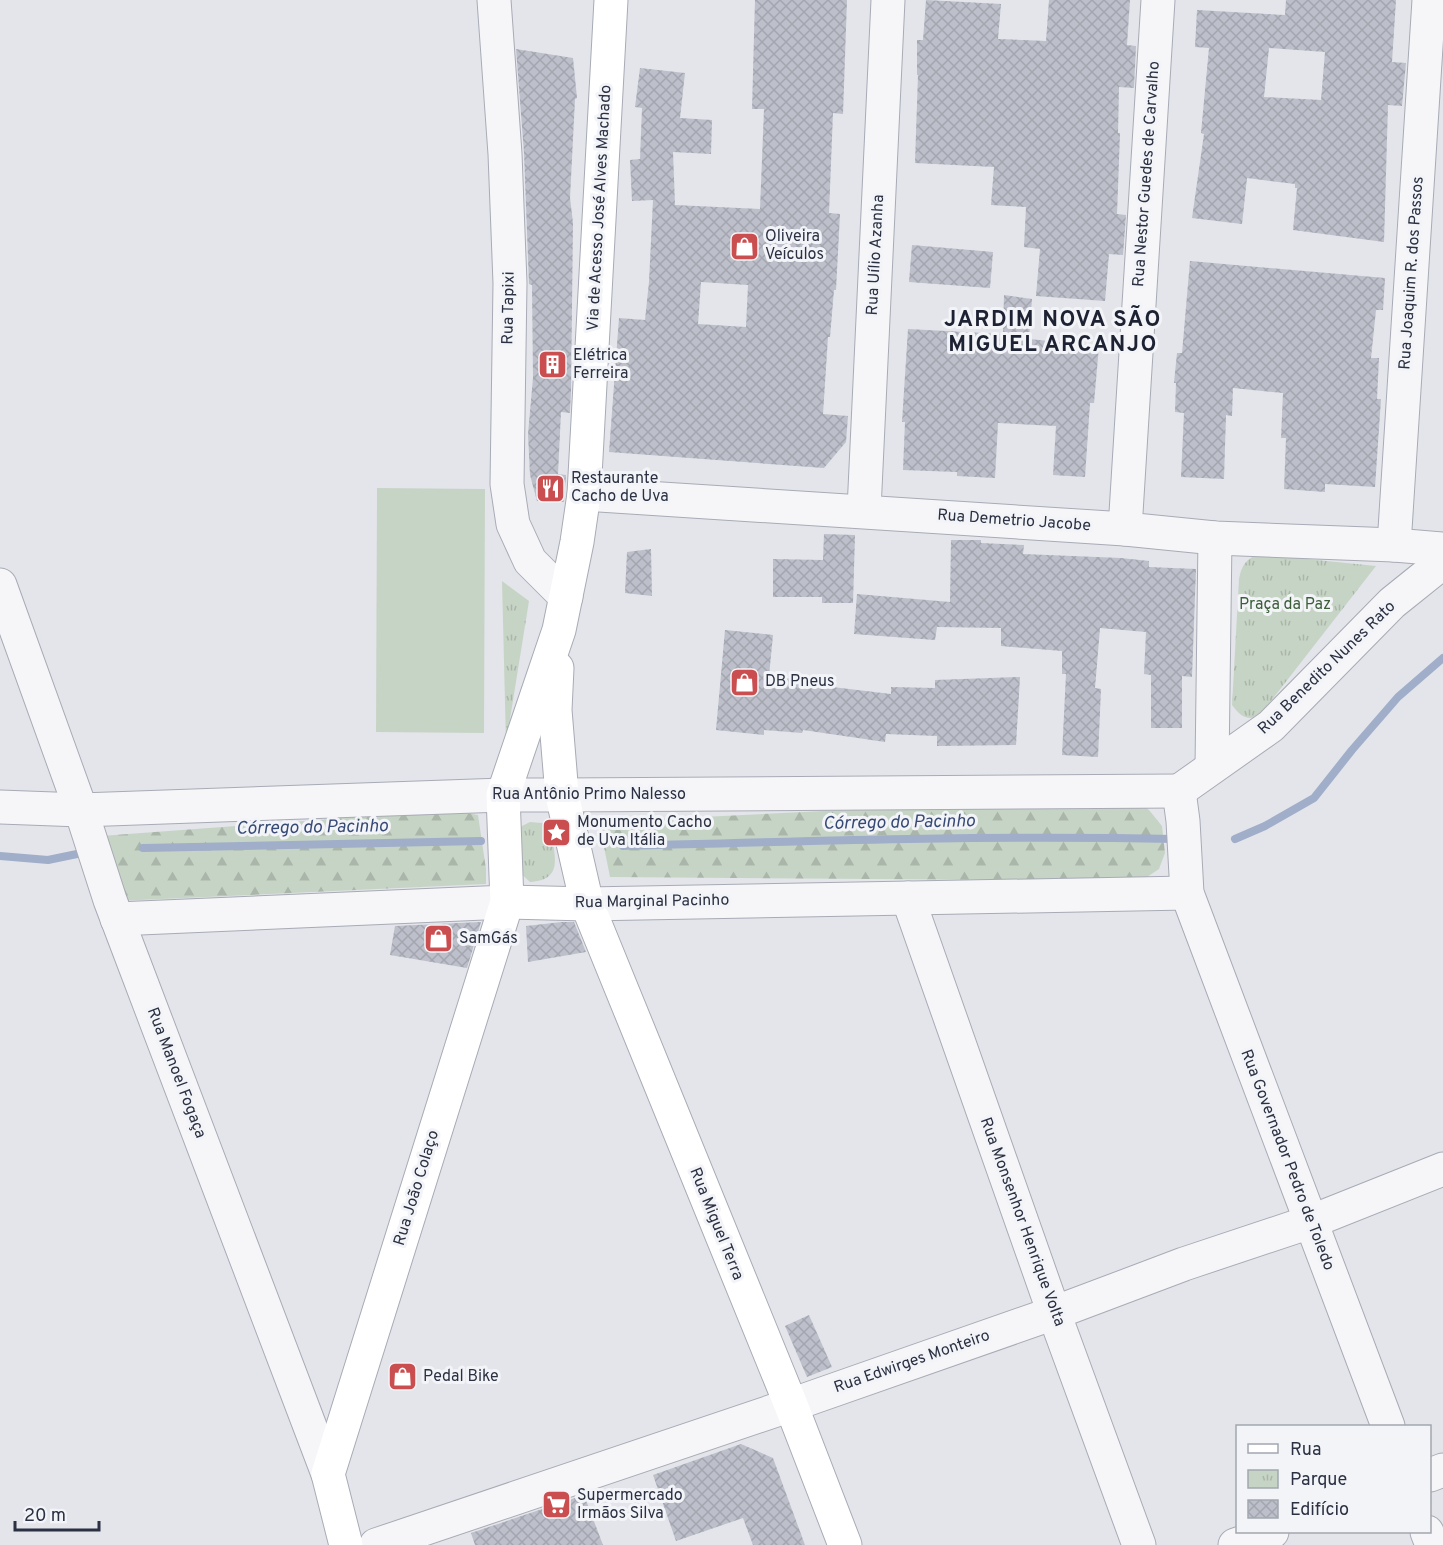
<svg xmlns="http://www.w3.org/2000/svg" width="1443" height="1545" viewBox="0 0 1443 1545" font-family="Overpass,sans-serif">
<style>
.grass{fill:#c6d4c5}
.forest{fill:url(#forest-firs)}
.park{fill:url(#park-tufts)}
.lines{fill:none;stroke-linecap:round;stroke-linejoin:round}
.stream{stroke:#a0aec9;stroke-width:8}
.building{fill:url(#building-cross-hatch);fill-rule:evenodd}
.minor-casing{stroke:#a8abb5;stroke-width:35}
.tertiary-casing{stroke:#a8abb5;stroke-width:35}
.secondary-casing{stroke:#a8abb5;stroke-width:35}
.minor{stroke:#f6f6f9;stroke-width:33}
.tertiary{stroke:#f6f6f9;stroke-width:33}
.secondary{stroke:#fff;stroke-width:33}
.labels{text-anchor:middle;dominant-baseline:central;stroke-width:6;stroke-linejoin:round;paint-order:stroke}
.street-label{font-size:16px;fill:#2b3142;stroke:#f3f4f8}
.poi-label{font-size:16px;fill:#2b3142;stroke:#f3f4f8;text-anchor:start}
.park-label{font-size:16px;fill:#3b5e39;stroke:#f3f4f8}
.water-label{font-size:18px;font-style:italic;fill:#374a75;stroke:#f3f4f8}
.district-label{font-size:22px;font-weight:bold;letter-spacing:1.5px;fill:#1d2233;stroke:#f3f4f8}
</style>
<defs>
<pattern id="forest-firs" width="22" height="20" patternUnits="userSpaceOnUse" patternTransform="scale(1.5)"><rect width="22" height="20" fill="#c6d4c5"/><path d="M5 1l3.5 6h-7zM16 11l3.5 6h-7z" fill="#aab6aa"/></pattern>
<pattern id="park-tufts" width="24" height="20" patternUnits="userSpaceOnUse" patternTransform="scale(1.5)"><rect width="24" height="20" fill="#c6d4c5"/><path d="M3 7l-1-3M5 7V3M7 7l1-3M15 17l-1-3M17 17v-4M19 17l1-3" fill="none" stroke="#aab6aa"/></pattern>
<pattern id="building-cross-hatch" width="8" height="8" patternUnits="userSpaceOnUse" patternTransform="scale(1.5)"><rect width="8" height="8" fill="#bdc0ca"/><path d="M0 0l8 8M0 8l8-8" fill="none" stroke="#a3a5af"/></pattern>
</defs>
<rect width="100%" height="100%" fill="#e3e5eb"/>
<!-- grass -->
<polygon class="grass" points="377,488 485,489 484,733 376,732"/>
<!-- forest -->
<g class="forest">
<polygon points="1107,797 1137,801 1149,810 1162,826 1165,853 1159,869 1141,881 610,877 599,822"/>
<polygon points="451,810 478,815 486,869 486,884 118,901 101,836"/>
</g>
<!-- park -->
<g class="park">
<path d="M1259 554 1376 566 1260 715C1248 722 1240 716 1232 705L1239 579C1241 567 1246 558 1259 554Z"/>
<polygon points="502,581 529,601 506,744"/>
<path d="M530 822 542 823 551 830C554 855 565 880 530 882L517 870 516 829Z"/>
</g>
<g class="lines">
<!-- stream -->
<g class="stream">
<polyline points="1235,839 1265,826 1314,798 1352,750 1398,697 1443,658"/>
<path d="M623 846C807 841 991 835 1175 839"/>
<polyline points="143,848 481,841"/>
<polyline points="0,856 48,860 77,854"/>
</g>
</g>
<!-- building -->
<g class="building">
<path d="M755 0H847L843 114 833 113 829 213 840 214 836 290H834L830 337H828L823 414 848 416 846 442 824 468 609 452 619 318 645 320 649 282 653 200 632 201 630 160 640 159 642 108 635 107 640 68 685 73 680 118 712 120 711 154 673 152 675 205 760 209 764 109H752ZM701 282 748 285 746 327 698 324Z"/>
<polygon points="926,0 1001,4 998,39 1046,41 1049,0 1130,0 1127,45 1136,46 1134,88 1119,87 1118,133 1120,133 1117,214 1126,215 1123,255 1109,254 1105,301 1036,296 1040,249 1024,247 1026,207 991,205 994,167 915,163 918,75 917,75 917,40 923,40"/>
<path d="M1286 0H1396L1392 62 1406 63 1402 106 1388 105 1384 242 1293 230 1297 188H1295V184L1247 178 1242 224 1192 218 1204 134 1201 133 1209 48 1195 47 1197 10 1285 15ZM1269 48 1325 52 1321 100 1264 97Z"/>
<polygon points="516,49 573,58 577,98 575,99 570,198 573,223 571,391 570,413 561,412 558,474 566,475 564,502 537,501 530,475 528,434 533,378 532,285 529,284 524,153"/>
<polygon points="912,245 993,252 990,288 909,282"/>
<polygon points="1190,261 1385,278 1383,310 1376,310 1371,358 1379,358 1377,399 1381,399 1375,487 1325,484 1325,492 1284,489 1286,438 1281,438 1283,393 1233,388 1232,416 1226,415 1224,479 1181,477 1184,413 1175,412 1176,383 1174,383 1177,353 1182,353"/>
<polygon points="1004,295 1032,299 1029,339 1099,346 1094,403 1090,403 1085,477 1053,475 1056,426 998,423 995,478 957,476 957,472 903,470 905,422 902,422 908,329 1003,334"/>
<polygon points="824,534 855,535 853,603 822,603 822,597 773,597 773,559 823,560"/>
<polygon points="951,540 981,540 981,543 1024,545 1023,554 1121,558 1149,561 1149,567 1196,569 1192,677 1182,676 1182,728 1151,728 1151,675 1144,674 1146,632 1100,628 1095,688 1101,689 1098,757 1062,755 1066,674 1062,674 1062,651 1001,646 1001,628 937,627 935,640 854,634 857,594 950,602"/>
<polygon points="651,549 652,596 625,593 627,552"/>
<polygon points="725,630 773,635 769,676 807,680 807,684 891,694 891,687 935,688 935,680 1020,677 1016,745 937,746 937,736 886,734 885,742 803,730 802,733 764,730 764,735 716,730"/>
<polygon points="481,922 467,968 390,955 395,926"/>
<polygon points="562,922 574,922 586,952 528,962 526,926"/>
<polygon points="809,1315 832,1367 807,1377 785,1326"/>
<polygon points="741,1444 773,1458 805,1545 753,1545 743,1518 676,1541 653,1475"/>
<polygon points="584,1495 603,1545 475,1545 471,1533"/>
</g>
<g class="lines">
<defs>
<g id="minor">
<polyline points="494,0 505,154 510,283 507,484 513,524 530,561 566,597"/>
<polyline points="584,494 1125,529 1215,538 1394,545 1443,549"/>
<polyline points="864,510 888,0"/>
<polyline points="1125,529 1158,0"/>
<polyline points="1394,545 1429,0"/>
<polyline points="1212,767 1215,538"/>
<polyline points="1179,791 1183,821 1187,893 1388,1426"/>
<polyline points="1179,791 1271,726 1392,603 1443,562"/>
<polyline points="562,795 1179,791"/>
<polyline points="0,807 81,810"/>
<polyline points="908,898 1054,1313 1139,1545"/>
<polyline points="587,904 1187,893"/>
<polyline points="1430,1475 1443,1470"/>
<polyline points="1427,1532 1432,1545"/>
<polyline points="376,1545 791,1405 1054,1313 1184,1264 1310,1222 1443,1169"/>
<polyline points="1235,1545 1272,1532"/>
</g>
<g id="tertiary">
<polyline points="0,585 81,810 110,900 328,1474"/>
<polyline points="81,810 503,795 562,795"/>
<polyline points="117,919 507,902"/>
</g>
<g id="secondary">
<polyline points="557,668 555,710 562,795 587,904 791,1405 845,1545"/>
<polyline points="507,902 587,904"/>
<polyline points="346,1545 328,1474 507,902 503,795 559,630 577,542 584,494 611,0"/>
</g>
</defs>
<!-- minor casing -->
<use href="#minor" class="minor-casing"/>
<!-- tertiary casing -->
<use href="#tertiary" class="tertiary-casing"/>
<!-- secondary casing -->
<use href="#secondary" class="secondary-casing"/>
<!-- minor -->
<use href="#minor" class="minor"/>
<!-- tertiary -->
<use href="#tertiary" class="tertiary"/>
<!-- secondary -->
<use href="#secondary" class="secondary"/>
</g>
<!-- icons -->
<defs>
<symbol id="shop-square" viewBox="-11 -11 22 22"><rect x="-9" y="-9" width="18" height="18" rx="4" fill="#ca4e4f" stroke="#f3f4f8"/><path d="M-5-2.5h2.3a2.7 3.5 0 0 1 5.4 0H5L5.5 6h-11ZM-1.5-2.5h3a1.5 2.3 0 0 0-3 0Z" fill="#fff"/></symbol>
<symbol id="building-square" viewBox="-11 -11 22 22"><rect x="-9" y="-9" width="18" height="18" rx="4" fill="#ca4e4f" stroke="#f3f4f8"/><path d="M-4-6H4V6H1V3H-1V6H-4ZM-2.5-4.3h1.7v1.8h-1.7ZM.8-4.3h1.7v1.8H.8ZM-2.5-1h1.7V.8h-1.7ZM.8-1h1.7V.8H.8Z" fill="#fff"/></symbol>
<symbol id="restaurant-square" viewBox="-11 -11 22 22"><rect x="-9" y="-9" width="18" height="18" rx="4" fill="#ca4e4f" stroke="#f3f4f8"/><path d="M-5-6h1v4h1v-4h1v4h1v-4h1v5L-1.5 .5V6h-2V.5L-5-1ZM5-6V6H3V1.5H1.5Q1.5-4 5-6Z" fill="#fff"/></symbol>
<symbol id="sight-square" viewBox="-11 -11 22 22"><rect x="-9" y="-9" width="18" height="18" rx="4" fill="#ca4e4f" stroke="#f3f4f8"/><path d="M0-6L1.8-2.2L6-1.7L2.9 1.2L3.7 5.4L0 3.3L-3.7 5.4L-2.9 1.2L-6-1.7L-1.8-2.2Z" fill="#fff"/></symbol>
<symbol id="supermarket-square" viewBox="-11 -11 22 22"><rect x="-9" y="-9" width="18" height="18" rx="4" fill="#ca4e4f" stroke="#f3f4f8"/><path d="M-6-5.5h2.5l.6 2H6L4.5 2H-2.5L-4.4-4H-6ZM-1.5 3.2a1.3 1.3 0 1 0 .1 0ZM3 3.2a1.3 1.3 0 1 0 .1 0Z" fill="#fff"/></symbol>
</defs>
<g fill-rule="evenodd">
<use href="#shop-square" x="728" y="230" width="33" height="33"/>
<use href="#building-square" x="536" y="348" width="33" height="33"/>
<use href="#restaurant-square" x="534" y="472" width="33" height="33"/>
<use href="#shop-square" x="728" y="666" width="33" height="33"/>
<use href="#sight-square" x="540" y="816" width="33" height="33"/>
<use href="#shop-square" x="422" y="922" width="33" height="33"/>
<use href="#shop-square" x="386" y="1360" width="33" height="33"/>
<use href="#supermarket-square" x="540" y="1488" width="33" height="33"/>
</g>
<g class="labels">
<!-- street labels -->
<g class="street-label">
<text transform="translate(1147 174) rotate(-86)">Rua Nestor Guedes de Carvalho</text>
<text transform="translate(600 208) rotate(-87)">Via de Acesso José Alves Machado</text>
<text transform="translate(876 255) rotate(-87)">Rua Uílio Azanha</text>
<text transform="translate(1412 273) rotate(-86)">Rua Joaquim R. dos Passos</text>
<text transform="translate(509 308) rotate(-89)">Rua Tapixi</text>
<text transform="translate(1014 521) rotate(4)">Rua Demetrio Jacobe</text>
<text transform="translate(1327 668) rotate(-44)">Rua Benedito Nunes Rato</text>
<text x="589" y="795">Rua Antônio Primo Nalesso</text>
<text transform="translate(652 902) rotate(-1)">Rua Marginal Pacinho</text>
<text transform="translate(176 1073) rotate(69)">Rua Manoel Fogaça</text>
<text transform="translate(1287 1160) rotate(69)">Rua Governador Pedro de Toledo</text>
<text transform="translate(417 1188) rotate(-73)">Rua João Colaço</text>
<text transform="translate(1022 1222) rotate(70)">Rua Monsenhor Henrique Volta</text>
<text transform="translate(716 1224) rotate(68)">Rua Miguel Terra</text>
<text transform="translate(912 1362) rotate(-19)">Rua Edwirges Monteiro</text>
</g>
<!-- poi labels -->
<g class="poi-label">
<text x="765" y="237">Oliveira<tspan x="765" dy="18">Veículos</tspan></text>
<text x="573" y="356">Elétrica<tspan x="573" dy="18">Ferreira</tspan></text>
<text x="571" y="479">Restaurante<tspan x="571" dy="18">Cacho de Uva</tspan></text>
<text x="765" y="682">DB Pneus</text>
<text x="577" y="823">Monumento Cacho<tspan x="577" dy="18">de Uva Itália</tspan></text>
<text x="459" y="939">SamGás</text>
<text x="423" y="1377">Pedal Bike</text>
<text x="577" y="1496">Supermercado<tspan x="577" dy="18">Irmãos Silva</tspan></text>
</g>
<!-- park labels -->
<g class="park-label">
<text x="1285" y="605">Praça da Paz</text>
</g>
<!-- water labels -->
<g class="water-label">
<text transform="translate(899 823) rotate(-1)">Córrego do Pacinho</text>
<text transform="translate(312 828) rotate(-1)">Córrego do Pacinho</text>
</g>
<!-- district labels -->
<g class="district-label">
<text x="1053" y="320">JARDIM NOVA SÃO<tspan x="1053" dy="25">MIGUEL ARCANJO</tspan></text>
</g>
</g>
<!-- legend -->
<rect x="1236" y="1425" width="195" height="108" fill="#f3f4f8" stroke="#a3a6af" stroke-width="1.5"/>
<rect x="1248" y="1444" width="30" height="9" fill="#ffffff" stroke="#a3a6af" stroke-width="1.5"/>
<text x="1290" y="1455" font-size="18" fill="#2b3142">Rua</text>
<rect x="1248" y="1470" width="30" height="18" fill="url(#park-tufts)" stroke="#a3a6af" stroke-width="1.5"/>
<text x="1290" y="1485" font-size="18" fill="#2b3142">Parque</text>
<rect x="1248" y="1500" width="30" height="18" fill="url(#building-cross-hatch)" stroke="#a3a6af" stroke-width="1.5"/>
<text x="1290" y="1515" font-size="18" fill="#2b3142">Edifício</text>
<!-- scale -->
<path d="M15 1521v9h84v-9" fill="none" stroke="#2b3142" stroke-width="3"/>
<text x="24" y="1521" font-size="18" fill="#2b3142" stroke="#f3f4f8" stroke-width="4.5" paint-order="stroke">20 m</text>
</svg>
